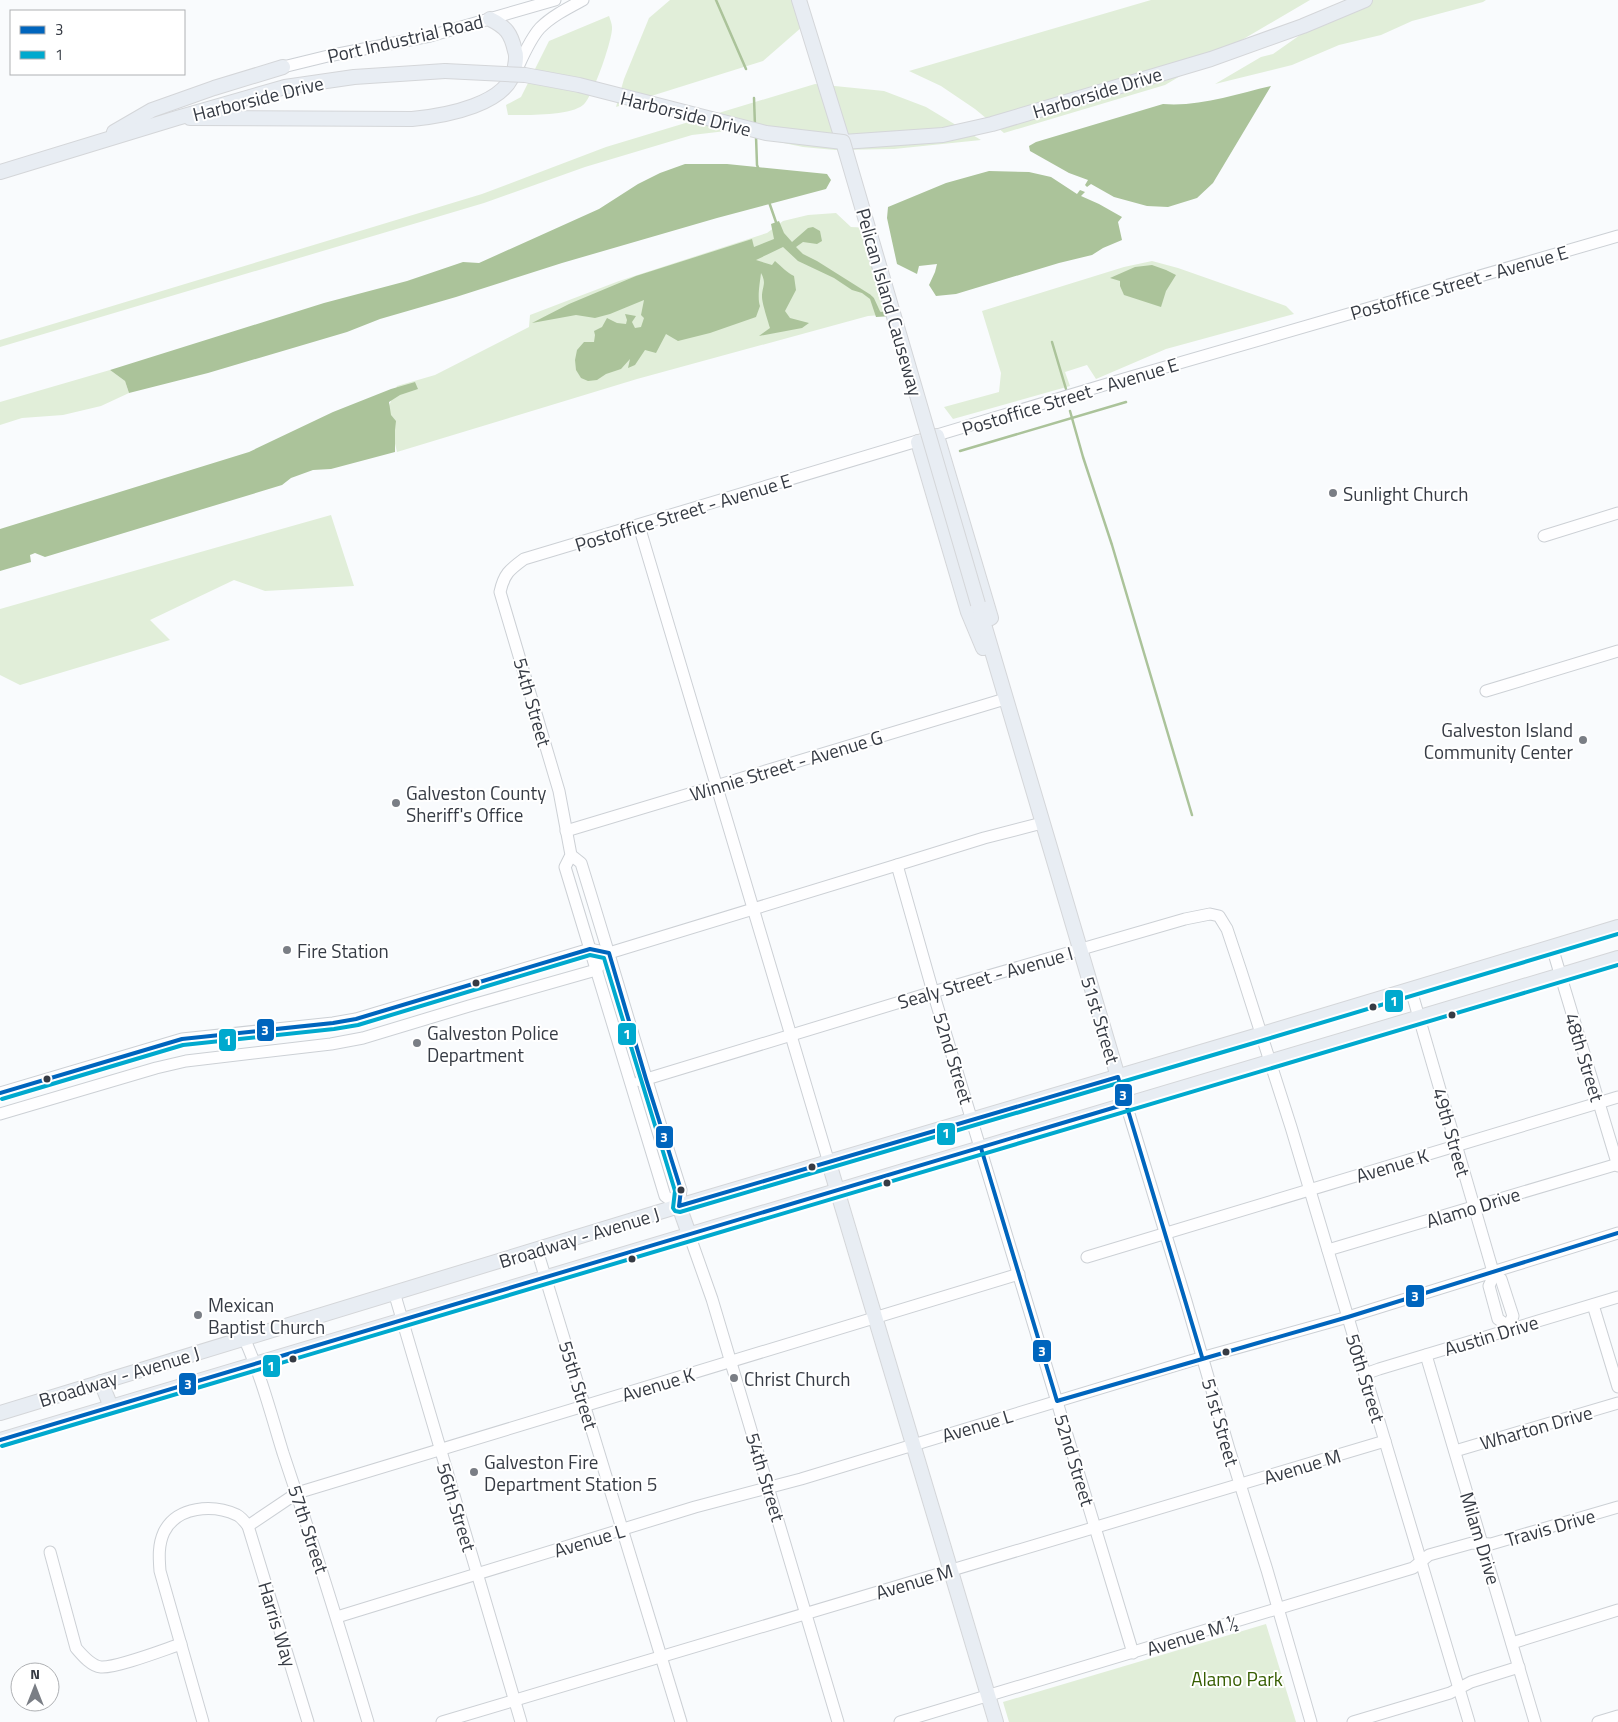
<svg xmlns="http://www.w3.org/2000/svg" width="1618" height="1722" viewBox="0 0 1618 1722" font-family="'Titillium Web',sans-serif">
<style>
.green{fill:#e1eed9}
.water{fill:#abc39a}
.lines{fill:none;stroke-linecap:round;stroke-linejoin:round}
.stream{stroke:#abc39a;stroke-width:2.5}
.minor-casing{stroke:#ccd0d5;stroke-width:13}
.major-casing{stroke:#d4d6d9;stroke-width:16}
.minor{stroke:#fefeff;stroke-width:11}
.major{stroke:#e8edf3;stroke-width:14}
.major-bridge-casing{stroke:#d4d6d9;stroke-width:16;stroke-linecap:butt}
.major-bridge{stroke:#e8edf3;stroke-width:14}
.bus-1-casing{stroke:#fff;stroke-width:8}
.bus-2-casing{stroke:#fff;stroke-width:8}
.bus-1{stroke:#0065bd;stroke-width:4}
.bus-2{stroke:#00a9ce;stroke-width:4}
.poi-dot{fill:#7a7e85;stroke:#fff;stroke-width:2}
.bus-dot{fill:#363b44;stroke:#fff;stroke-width:2}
.labels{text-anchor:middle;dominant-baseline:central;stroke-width:4;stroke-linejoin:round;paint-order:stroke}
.street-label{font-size:19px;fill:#363b44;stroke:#fff}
.poi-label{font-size:19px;fill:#363b44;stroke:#fff;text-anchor:start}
.park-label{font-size:19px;fill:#365d01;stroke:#fff}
.line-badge{stroke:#fff;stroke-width:2}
.badge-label{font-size:14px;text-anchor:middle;font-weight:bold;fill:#fff}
</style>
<rect width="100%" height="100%" fill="#f9fbfd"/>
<!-- green -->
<g class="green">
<polygon points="670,0 794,0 802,27 763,61 616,107 624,79 649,18"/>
<polygon points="1151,0 1310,0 1165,85 1004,133 975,109 941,86 909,71"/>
<polygon points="1350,0 1486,0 1483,2 1412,21 1381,35 1339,45 1292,65 1215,84 1261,57 1273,54"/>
<path d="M609 16C610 19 612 24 612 27 613 39 592 99 583 105 570 116 526 115 508 115L506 105 521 97 549 41Z"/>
<polygon points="815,84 884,91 926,107 981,140 894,149 835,150 803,147 726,131 692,135 585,167 484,203 0,347 0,340 482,194 606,147"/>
<polygon points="836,213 851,227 872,228 896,314 868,316 637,379 397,452 387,411 397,386 435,375 529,327 530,315 619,281 767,233 783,221 808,215"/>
<polygon points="1152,261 1178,268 1286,306 1294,314 1166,349 1096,379 1087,365 1065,372 1070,386 953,419 944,407 999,392 1001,373 982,311 1124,267"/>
<polygon points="110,370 125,381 129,393 101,406 63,415 22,418 0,425 0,402"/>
<polygon points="331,515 354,586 265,591 234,580 150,620 170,640 20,685 0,675 0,609"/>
<polygon points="1266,1624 1296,1722 1009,1722 1003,1702"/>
</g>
<!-- water -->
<g class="water">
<path d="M1271 86 1213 183 1197 198 1168 207 1147 206 1114 197 1091 184 1087 187 1085 185 1088 180 1069 173 1030 151 1029 146 1036 142 1163 104C1199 107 1236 94 1271 86Z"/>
<polygon points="685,164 727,164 827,174 831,180 826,189 717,218 562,263 456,297 380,319 347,332 208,373 129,393 125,381 110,370 324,303 407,281 463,262 479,263 599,209 638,184 660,173"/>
<polygon points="989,171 1029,172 1051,177 1077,194 1080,190 1085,192 1081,196 1099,204 1122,217 1118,222 1122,240 1103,248 1092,255 1059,263 956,294 936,296 929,285 935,272 937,264 919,266 917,274 897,264 887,218 888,207 946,183"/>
<path d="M779 221 784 233 792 242 808 228 813 227 820 231 822 241 817 244 803 242 796 247 803 254 817 261 871 295 877 310 881 312 890 310 893 316 876 317 870 299 862 293 852 290 834 278 798 261 783 247 756 260 772 265 775 261C782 267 786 272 794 276L796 290 785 311 790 318 809 323 802 328 759 336 770 328C768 321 762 303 762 297 762 286 767 284 761 273 760 282 757 298 760 306L756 317 710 333 678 341 666 334 656 353 645 350 635 365 628 368 630 359 621 369 606 374 597 380 588 381 581 378 576 370 575 360 577 350 584 342H594L595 335 594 331 602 327 607 318 617 323 626 324 627 320 625 314 636 316 632 322 635 328 641 327 644 318 641 315 644 300 610 314 595 318 576 315 532 323 569 304 636 276 752 239 754 247 774 239 771 224Z"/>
<polygon points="1152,265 1166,270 1176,275 1166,291 1161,307 1124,295 1120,286 1120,281 1110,278 1135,267"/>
<polygon points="415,382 418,389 400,395 389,402 391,415 396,421 395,430 395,452 331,469 313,470 291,478 282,485 45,557 35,553 30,555 31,562 0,571 0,529 249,452 333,412 391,389"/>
</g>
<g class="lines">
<!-- stream -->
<g class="stream">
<polyline points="716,0 746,69"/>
<polyline points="754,98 755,126"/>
<polyline points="756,136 757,165 759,170"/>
<polyline points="769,202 777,225"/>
<polyline points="871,297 873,299 879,312"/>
<polyline points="1052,342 1066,389"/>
<polyline points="1070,411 1083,457 1112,545 1192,815"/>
<polyline points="960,451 1126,402"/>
</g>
<defs>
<g id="minor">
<polyline points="283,67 328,56 430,36 555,0"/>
<path d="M517 69C523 56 530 39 540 28 552 16 568 8 583 0"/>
<polyline points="639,526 829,1163"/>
<polyline points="1544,536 1618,513"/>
<polyline points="1486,691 1618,651"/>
<polyline points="566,831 1005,699"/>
<path d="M571 855 581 863C615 972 646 1081 681 1190L679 1206 665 1196 565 867 571 855 559 791 500 592C504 574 509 570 524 559L1124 379 1618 236"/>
<polyline points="897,865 984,838 1042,823"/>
<polyline points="1552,947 1618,1166"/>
<polyline points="1411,990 1494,1275 1489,1286 1498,1319 1508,1326 1509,1330"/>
<polyline points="640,1081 933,992 1185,919 1210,914 1219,916 1227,929 1241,971 1291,1127 1469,1722"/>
<polyline points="0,1093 182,1039 333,1023 356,1019 590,949 609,953 897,865 933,992 1133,1653"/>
<polyline points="1126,1104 1186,1301 1229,1449 1267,1570 1311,1722"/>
<polyline points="0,1114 156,1068 186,1061 331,1044 363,1038 469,1006 596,970 609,953"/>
<polyline points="689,1234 712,1299 838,1722"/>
<polyline points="537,1250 681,1722"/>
<polyline points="1328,1250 1618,1164"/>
<polyline points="1087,1257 1618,1097"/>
<polyline points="1494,1275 1501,1279 1513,1316 1508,1326"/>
<polyline points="394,1292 521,1722"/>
<polyline points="1593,1305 1618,1387"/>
<path d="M244 1338C261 1375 271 1414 283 1453 313 1542 341 1632 368 1722"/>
<polyline points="1426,1355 1535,1722"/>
<polyline points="1365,1374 1379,1369 1618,1297"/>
<polyline points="1455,1451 1618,1403"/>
<polyline points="248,1526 297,1493 1019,1274"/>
<path d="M50 1552 76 1648C82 1655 91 1666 101 1667 117 1668 163 1650 181 1644"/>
<polyline points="337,1617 695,1507 801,1479 1190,1361 1348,1317 1618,1233"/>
<polyline points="1512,1643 1618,1610"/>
<path d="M203 1722 160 1571C159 1558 158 1545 164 1532 177 1506 213 1504 237 1515 241 1517 245 1522 248 1526L308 1722"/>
<polyline points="442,1722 1385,1441"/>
<polyline points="900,1722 1413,1568 1429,1555 1472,1543 1491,1544 1618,1507"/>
<polyline points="1353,1722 1450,1693 1471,1682 1519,1667"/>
<polyline points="1598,1722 1618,1716"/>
</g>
<g id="major">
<polyline points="799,0 843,142 943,135 992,124 1211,59 1303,26 1365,0"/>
<path d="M190 118 412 119C443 116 511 105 515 66 516 61 517 56 515 51 511 33 506 27 490 19"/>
<polyline points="114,132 152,110 214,88 283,67"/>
<polyline points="0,172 177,118 285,87 354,77 445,71"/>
<polyline points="937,436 991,618"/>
<polyline points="918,442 968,612 983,648"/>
<polyline points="978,604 1126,1104"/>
<polyline points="829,1163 996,1722"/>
<polyline points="679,1206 689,1234"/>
<polyline points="101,1382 111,1407"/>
<polyline points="0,1413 679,1206 1262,1034 1618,927"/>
<polyline points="0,1440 1618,958"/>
</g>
</defs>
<!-- minor casing -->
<use href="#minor" class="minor-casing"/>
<!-- major casing -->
<use href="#major" class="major-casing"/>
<!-- minor -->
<use href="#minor" class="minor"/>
<!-- major -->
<use href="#major" class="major"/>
<defs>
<polyline id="major-bridge" points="445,71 525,75 579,85 766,133 843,142 978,604"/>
</defs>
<!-- major-bridge casing -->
<use href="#major-bridge" class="major-bridge-casing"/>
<!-- major-bridge -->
<use href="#major-bridge" class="major-bridge"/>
<defs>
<g id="bus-1">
<polyline points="0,1093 182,1039 333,1023 356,1019 590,949 609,953 646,1079 681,1190 679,1206 1118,1077 1202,1357"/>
<polyline points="981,1148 1057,1401 1348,1317 1618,1233"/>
<polyline points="0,1440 1126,1104"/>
</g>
<g id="bus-2">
<polyline points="2,1099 183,1045 334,1029 358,1025 590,955 604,958 675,1191 673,1208 675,1211 680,1212 1264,1040 1618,934"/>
<polyline points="2,1446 1618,965"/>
</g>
</defs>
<!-- bus-1 casing -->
<use href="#bus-1" class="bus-1-casing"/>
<!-- bus-2 casing -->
<use href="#bus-2" class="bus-2-casing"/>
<!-- bus-1 -->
<use href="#bus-1" class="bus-1"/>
<!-- bus-2 -->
<use href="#bus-2" class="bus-2"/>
</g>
<!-- markers -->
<g class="poi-dot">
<circle cx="1333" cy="493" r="5"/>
<circle cx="1583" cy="740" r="5"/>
<circle cx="396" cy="803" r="5"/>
<circle cx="287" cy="950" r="5"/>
<circle cx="417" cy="1043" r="5"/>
<circle cx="198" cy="1315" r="5"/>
<circle cx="734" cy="1378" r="5"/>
<circle cx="474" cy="1472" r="5"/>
</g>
<g class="bus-dot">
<circle cx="476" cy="983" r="4.5"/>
<circle cx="1373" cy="1007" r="4.5"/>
<circle cx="1452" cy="1015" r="4.5"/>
<circle cx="47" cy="1079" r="4.5"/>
<circle cx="812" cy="1167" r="4.5"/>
<circle cx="887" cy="1183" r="4.5"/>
<circle cx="681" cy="1190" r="4.5"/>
<circle cx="632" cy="1259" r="4.5"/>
<circle cx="1226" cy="1352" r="4.5"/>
<circle cx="293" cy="1359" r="4.5"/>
</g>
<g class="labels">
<!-- street labels -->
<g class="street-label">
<text transform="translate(405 38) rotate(-13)">Port Industrial Road</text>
<text transform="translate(1097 92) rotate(-17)">Harborside Drive</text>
<text transform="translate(258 98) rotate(-14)">Harborside Drive</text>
<text transform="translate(686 113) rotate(14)">Harborside Drive</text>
<text transform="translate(1459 282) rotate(-16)">Postoffice Street - Avenue E</text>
<text transform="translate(890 302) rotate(74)">Pelican Island Causeway</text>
<text transform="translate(1070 396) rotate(-17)">Postoffice Street - Avenue E</text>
<text transform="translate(683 512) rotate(-17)">Postoffice Street - Avenue E</text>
<text transform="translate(533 702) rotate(74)">54th Street</text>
<text transform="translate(786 765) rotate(-17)">Winnie Street - Avenue G</text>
<text transform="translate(985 977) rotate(-16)">Sealy Street - Avenue I</text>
<text transform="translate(1101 1020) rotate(73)">51st Street</text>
<text transform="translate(1585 1057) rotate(73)">48th Street</text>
<text transform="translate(954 1058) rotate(73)">52nd Street</text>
<text transform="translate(1452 1132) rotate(74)">49th Street</text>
<text transform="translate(1392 1165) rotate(-17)">Avenue K</text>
<text transform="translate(1473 1207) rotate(-17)">Alamo Drive</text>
<text transform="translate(579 1237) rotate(-17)">Broadway - Avenue J</text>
<text transform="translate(1491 1335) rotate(-17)">Austin Drive</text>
<text transform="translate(119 1376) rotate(-17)">Broadway - Avenue J</text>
<text transform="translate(1366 1378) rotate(73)">50th Street</text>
<text transform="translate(658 1384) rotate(-17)">Avenue K</text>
<text transform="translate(579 1385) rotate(73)">55th Street</text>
<text transform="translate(1221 1422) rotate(74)">51st Street</text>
<text transform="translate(977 1425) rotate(-17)">Avenue L</text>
<text transform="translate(1536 1427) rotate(-16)">Wharton Drive</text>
<text transform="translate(1075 1460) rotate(73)">52nd Street</text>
<text transform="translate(1302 1466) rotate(-17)">Avenue M</text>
<text transform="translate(766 1477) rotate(73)">54th Street</text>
<text transform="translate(457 1507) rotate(73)">56th Street</text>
<text transform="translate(1550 1527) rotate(-16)">Travis Drive</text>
<text transform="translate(309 1529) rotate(72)">57th Street</text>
<text transform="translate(1481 1538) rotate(73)">Milam Drive</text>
<text transform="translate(589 1540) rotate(-17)">Avenue L</text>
<text transform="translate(914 1581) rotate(-17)">Avenue M</text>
<text transform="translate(278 1624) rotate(73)">Harris Way</text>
<text transform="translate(1192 1635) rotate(-17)">Avenue M ½</text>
</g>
<!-- poi labels -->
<g class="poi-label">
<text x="1343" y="493">Sunlight Church</text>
<text x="1573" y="729" text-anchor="end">Galveston Island<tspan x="1573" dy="22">Community Center</tspan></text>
<text x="406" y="792">Galveston County<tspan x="406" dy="22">Sheriff's Office</tspan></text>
<text x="297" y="950">Fire Station</text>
<text x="427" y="1032">Galveston Police<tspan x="427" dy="22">Department</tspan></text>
<text x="208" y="1304">Mexican<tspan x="208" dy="22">Baptist Church</tspan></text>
<text x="744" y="1378">Christ Church</text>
<text x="484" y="1461">Galveston Fire<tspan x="484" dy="22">Department Station 5</tspan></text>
</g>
<!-- park labels -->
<g class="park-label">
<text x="1237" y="1678">Alamo Park</text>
</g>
</g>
<g class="line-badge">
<rect x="1384" y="989" width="20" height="24" rx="5" fill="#00a9ce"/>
<rect x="256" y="1018" width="19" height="24" rx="5" fill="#0065bd"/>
<rect x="617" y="1022" width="20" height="24" rx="5" fill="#00a9ce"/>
<rect x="218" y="1028" width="19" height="24" rx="5" fill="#00a9ce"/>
<rect x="1114" y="1083" width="19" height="24" rx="5" fill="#0065bd"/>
<rect x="936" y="1122" width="20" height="24" rx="5" fill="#00a9ce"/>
<rect x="655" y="1125" width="19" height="24" rx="5" fill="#0065bd"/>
<rect x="1405" y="1284" width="20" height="24" rx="5" fill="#0065bd"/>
<rect x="1032" y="1339" width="20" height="24" rx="5" fill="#0065bd"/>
<rect x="262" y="1354" width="19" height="24" rx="5" fill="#00a9ce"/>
<rect x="178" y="1372" width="19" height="24" rx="5" fill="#0065bd"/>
</g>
<g class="badge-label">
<text x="1394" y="1006">1</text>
<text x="265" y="1035">3</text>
<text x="627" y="1039">1</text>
<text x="228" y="1045">1</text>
<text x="1123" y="1100">3</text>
<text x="946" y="1138">1</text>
<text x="664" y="1142">3</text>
<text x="1415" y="1301">3</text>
<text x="1042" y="1356">3</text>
<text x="271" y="1371">1</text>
<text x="188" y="1389">3</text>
</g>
<!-- legend -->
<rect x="10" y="10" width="175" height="65" fill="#ffffff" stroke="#afb1b4"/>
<rect x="20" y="26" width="25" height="8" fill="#0065bd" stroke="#afb1b4"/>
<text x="55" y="35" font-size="15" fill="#363b44">3</text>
<rect x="20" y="51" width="25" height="8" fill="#00a9ce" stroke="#afb1b4"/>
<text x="55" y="60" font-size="15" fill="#363b44">1</text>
<!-- north arrow -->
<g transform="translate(35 1687)"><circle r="24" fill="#ffffff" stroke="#afb1b4"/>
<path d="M0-4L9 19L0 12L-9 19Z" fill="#7a7e85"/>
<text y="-8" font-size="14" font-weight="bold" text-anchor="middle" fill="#363b44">N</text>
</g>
</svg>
